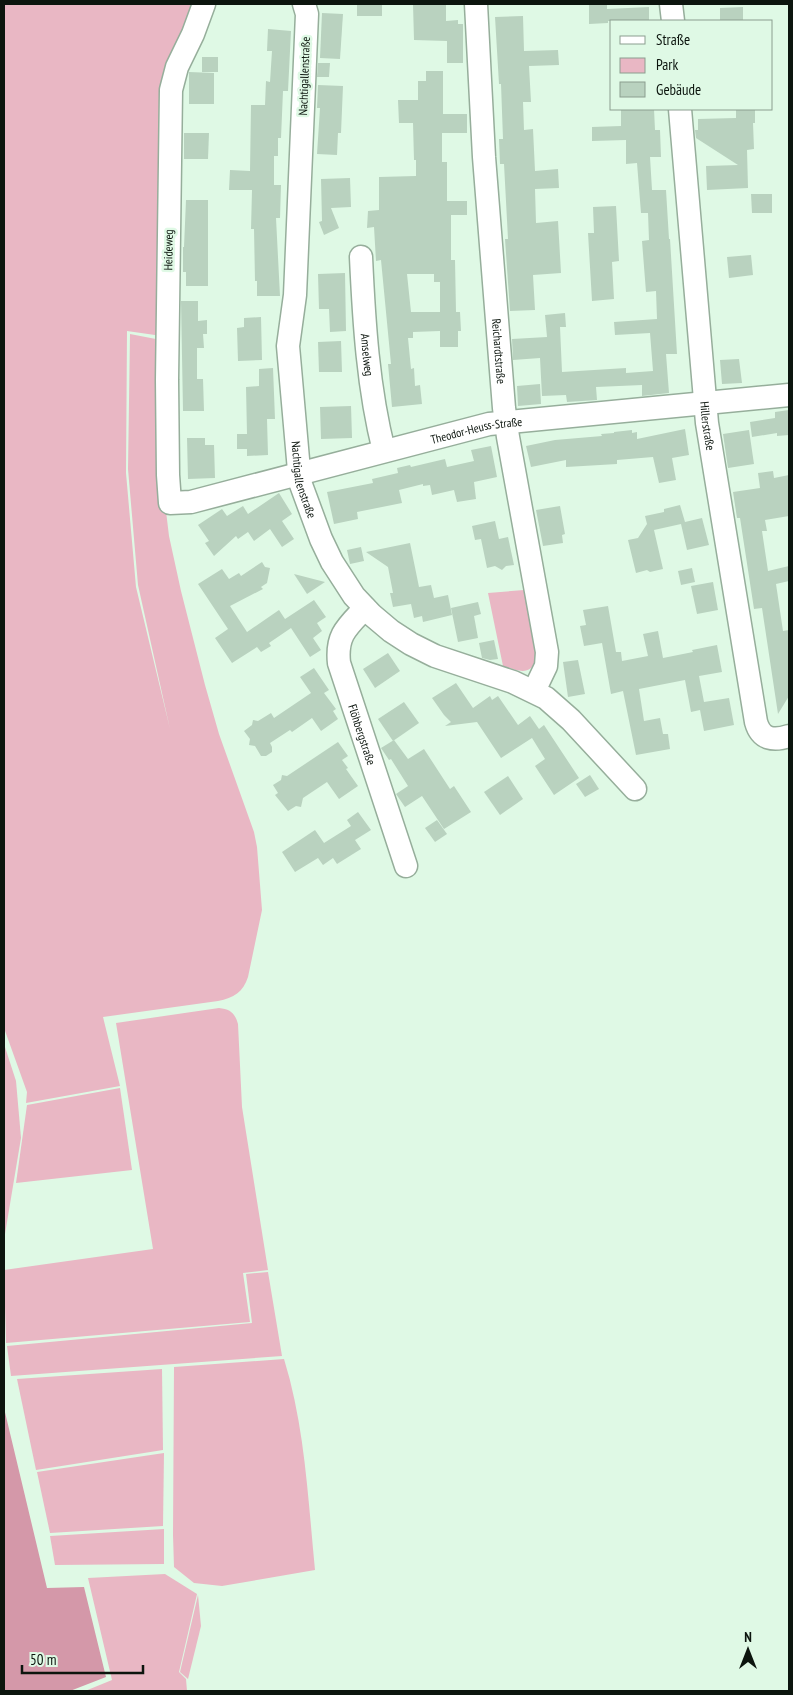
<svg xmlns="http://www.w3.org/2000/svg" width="793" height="1695" viewBox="0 0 793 1695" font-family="'PT Sans Narrow',sans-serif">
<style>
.green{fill:#e9b7c4}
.forest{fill:#d498a9}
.building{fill:#b9d2bf;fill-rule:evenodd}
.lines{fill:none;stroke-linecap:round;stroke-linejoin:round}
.minor-casing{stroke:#96ae9b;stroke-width:25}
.minor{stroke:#fff;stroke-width:22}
.labels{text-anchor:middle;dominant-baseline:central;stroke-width:5;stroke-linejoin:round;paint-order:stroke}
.street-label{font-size:12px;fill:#0c150e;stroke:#dff9e5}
</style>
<rect width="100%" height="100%" fill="#dff9e5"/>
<!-- green -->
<g class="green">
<path d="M4 4H199L184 39 162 336 127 331 126 473 136 587 170 729 138 585 128 469 130 334 161 340 165 503 169 536 181 591 205 685 219 734 254 832 257 847 262 910 248 977C243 992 234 998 218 1001L103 1017 120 1086 26 1103 27 1092 4 1028Z"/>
<path d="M524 590 537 658C530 677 519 671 503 666L488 593Z"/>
<path d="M219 1008C230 1009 235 1013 238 1024L242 1107 268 1270 243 1273 250 1322 6 1343 4 1270 153 1249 116 1023Z"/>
<polygon points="4,1044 16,1081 21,1138 4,1240"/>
<polygon points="120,1088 132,1170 16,1183 27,1105"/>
<polygon points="268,1272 282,1356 11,1376 7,1346 252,1323 246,1274"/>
<path d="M284 1359C305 1427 308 1499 315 1570L222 1586 194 1583 174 1567 173 1535 174 1367Z"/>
<polygon points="162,1369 163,1450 36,1470 17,1379"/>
<polygon points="164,1453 163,1526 50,1533 37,1472"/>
<polygon points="164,1529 164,1564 55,1565 50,1536"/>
<polygon points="165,1574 197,1594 179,1672 186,1679 187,1691 85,1691 112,1680 88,1578"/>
<polygon points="198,1595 201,1626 188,1679 180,1672"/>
</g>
<!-- forest -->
<polygon class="forest" points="4,1408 47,1588 84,1587 106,1677 70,1691 4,1691"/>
<!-- building -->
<g class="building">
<rect x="357" y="4" width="25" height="12"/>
<polygon points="413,4 446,4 446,21 458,20 458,24 463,24 463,63 447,63 447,41 414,40"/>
<polygon points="589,4 607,4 607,9 649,7 649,21 608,21 608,23 589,24"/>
<polygon points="743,7 743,21 720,21 720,8"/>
<polygon points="322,13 343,14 340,59 320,58"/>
<polygon points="523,16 524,51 558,50 559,65 529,66 531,102 523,102 524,130 533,129 535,171 558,169 559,188 535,189 536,223 558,221 561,273 533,275 535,310 510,311 505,239 508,239 504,164 500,164 499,139 503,139 501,84 499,84 495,17"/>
<polygon points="268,29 291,31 288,91 283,91 281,138 278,138 278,156 274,156 274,185 281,185 280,218 276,218 280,296 257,296 257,281 255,281 254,229 251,229 252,190 229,190 230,170 250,171 251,105 265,105 266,81 270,82 272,51 267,51"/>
<rect x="202" y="57" width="16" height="15"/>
<polygon points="318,63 330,63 329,77 317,77"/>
<path d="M426 71H443V114H467V133H442V162H447V201H467V215H451V260H455L456 312H460L461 331H458V347H440V331L413 332V338H408L411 369 414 368 415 386 420 385 422 404 392 407 388 364H391L381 260 376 261 374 227 367 228 368 211 379 210V177L416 176V160H414L413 123H399L398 100H418V81H426ZM407 274H434V282H440V312H411Z"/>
<polygon points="189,72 214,73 214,104 189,104"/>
<polygon points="318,85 343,86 341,133 338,133 337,155 317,154 320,108 317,108"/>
<polygon points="621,109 654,109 655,130 660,130 661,157 650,157 652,190 666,190 669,239 670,239 677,354 666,354 669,393 642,396 642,385 596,387 597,400 567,402 566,395 542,396 540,358 513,360 512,339 547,337 545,315 565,313 566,327 560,327 562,372 626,368 626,373 653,371 650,333 615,335 614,322 657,319 656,291 646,292 642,241 649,240 648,213 641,213 637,163 626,164 626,140 592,141 592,127 621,126"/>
<polygon points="736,109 755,109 755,123 753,123 754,149 747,150 748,188 707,190 706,166 738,165 696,138 695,130 698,130 698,119 736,118"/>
<polygon points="184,133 209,133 208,159 184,159"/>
<polygon points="350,178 351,207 331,208 339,228 324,235 319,222 322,221 321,179"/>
<polygon points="751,194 772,194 772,213 752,213"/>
<polygon points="186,200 208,200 208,286 186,286 186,272 183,272 183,247 184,247"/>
<polygon points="616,206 619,261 612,262 614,299 592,301 588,233 594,233 593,207"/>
<polygon points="751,255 753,275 729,278 727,257"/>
<polygon points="345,273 346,331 330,332 329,309 319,309 318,274"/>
<polygon points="181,301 198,301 198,321 207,320 207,334 203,334 204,348 197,348 197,379 203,379 204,411 183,411"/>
<polygon points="261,317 262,360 238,361 237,328 244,327 244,318"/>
<polygon points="341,341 342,372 319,372 318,342"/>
<polygon points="739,359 742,383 722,384 720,360"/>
<polygon points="273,368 275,419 267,419 268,455 247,456 247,449 237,449 237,434 247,434 246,387 259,386 259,369"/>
<polygon points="540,384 541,404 518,406 517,386"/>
<polygon points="351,406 352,438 321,439 320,407"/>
<polygon points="789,410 789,435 777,436 777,433 752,437 750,422 775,418 775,412"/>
<polygon points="685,429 689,455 672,458 676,480 659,483 653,457 617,460 617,464 566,467 566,460 531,467 526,446 555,440 602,436 601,434 614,433 614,432 632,430 632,433 637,432 637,439"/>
<polygon points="749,430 754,464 728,468 723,434"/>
<polygon points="187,438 205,438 205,445 214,445 215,478 188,479"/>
<polygon points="491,446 497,477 474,482 476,499 457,502 454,490 432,495 430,485 423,486 423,484 399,490 402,503 357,512 358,519 334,524 327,492 373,483 372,479 398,473 397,468 410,465 411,467 445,459 447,467 474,461 471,450"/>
<polygon points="773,471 774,478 789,475 789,516 765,520 767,531 762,531 768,571 789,566 789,581 776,584 783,631 789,630 789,696 778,714 762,608 754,609 740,518 737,518 733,492 760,488 758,473"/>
<polygon points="279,493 292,514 282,521 294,539 282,547 270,529 254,541 248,532 238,539 236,536 214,556 205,543 209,541 198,525 222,509 227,516 243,506 248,514"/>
<polygon points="680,505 685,522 702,518 709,545 687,550 681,524 654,530 663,569 650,572 647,570 636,573 628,540 638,538 647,524 645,516 664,512 664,509"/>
<polygon points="560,506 565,534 562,535 563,543 543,546 536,510"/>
<polygon points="495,521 499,539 508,537 514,565 506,566 502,570 495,566 487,568 481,539 475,540 472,526"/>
<polygon points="410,543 419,587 431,585 434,598 448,595 452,615 423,622 422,616 414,618 411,604 393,607 390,593 393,593 388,567 366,552"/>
<polygon points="361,547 364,561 350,564 347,550"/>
<polygon points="262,562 265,567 270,568 267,583 261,587 263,589 230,606 247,632 279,610 285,619 314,600 326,617 317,623 322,631 313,638 321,650 310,657 291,628 269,643 271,646 261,652 257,647 232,663 215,638 228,629 198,584 222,569 229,579 239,573 241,576"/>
<polygon points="692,568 695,582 681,585 678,571"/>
<polygon points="294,574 325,582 307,594"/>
<polygon points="713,582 718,610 697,614 691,586"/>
<polygon points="478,602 481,614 474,616 478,638 458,642 451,608"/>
<polygon points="608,606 616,652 621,652 622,661 648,656 643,634 658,631 663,658 693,652 692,650 717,645 722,672 699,676 704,702 729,698 734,725 704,731 700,710 691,712 685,680 639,689 644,721 660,718 663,734 668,734 670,749 636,755 623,691 611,694 602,643 584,646 580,626 586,625 583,610"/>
<polygon points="494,640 498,659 490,660 482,658 479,643"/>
<polygon points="388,653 400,671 375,688 363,669"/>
<polygon points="578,660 585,694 568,697 563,662"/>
<polygon points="314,668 329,690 324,693 336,709 333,711 338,719 321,731 312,718 292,732 290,730 270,743 272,747 272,752 266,756 261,756 255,746 249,745 250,739 244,731 252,725 253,720 258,721 271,713 274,718 311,693 300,677"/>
<polygon points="456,683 473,708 490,696 492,700 498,696 518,725 530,716 539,729 544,725 579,778 554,795 535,766 545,759 532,738 501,758 477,722 445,726 451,722 444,715 432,698"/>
<polygon points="404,702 419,723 393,741 378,719"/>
<polygon points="394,740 408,759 424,749 450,789 454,786 471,812 444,829 422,796 405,807 396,794 408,786 391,759 389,760 381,748"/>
<polygon points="338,742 348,756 342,760 348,768 346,769 358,786 339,799 327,782 303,798 301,807 296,806 288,811 275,795 278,793 273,785 281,780 282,775 287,776"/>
<polygon points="590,775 599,789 585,797 576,784"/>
<polygon points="508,776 523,799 500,815 484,792"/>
<polygon points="358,812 371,830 355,840 361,849 337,864 333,858 323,865 318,858 295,872 282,852 315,830 324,843 351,826 347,820"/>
<polygon points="437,820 447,834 435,842 425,828"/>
</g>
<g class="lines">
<defs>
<g id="minor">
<path id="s1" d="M204 4 193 34 177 67 171 90 167 380 168 475 170 503 191 502 489 424 789 395"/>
<path id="s2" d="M304 4 307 14 295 295 288 346 300 482 321 539 332 562 354 596 372 615 391 631 411 644 435 656 513 682 546 698 571 720 635 789"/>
<path id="s3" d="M476 4 484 157 504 408 508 437 547 652 546 666 534 691"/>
<polyline points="671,4 673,21"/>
<path id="s4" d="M680 109 707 423 756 722C761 740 774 741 789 736"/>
<path id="s5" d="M361 257C364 322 368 388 384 451"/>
<path id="s6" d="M365 608C347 627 336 635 339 663L406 866"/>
</g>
</defs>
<!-- minor casing -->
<use href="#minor" class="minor-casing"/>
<!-- minor -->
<use href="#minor" class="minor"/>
</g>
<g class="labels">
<!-- street labels -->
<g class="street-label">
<text transform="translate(304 76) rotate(-88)">Nachtigallenstraße</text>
<text transform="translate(168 250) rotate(-89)">Heideweg</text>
<text stroke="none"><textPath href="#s3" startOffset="348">Reichardtstraße</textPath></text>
<text stroke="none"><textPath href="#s5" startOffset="98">Amselweg</textPath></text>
<text stroke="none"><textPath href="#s4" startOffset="318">Hillerstraße</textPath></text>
<text stroke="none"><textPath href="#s1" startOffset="821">Theodor-Heuss-Straße</textPath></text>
<text stroke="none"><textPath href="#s2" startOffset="478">Nachtigallenstraße</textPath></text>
<text stroke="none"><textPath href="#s6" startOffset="139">Flöhbergstraße</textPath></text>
</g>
</g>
<!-- border -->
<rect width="793" height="1695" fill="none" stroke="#0c150e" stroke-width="10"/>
<!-- legend -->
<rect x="610" y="20" width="162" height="90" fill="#dff9e5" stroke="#8b9e8f"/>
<rect x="620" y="36" width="25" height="8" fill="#ffffff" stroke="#8b9e8f"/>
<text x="656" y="45" font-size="15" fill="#0c150e">Straße</text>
<rect x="620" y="58" width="25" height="15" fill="#e9b7c4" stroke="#8b9e8f"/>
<text x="656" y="70" font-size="15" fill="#0c150e">Park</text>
<rect x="620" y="82" width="25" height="15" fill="#b9d2bf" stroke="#8b9e8f"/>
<text x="656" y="95" font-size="15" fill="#0c150e">Gebäude</text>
<!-- north arrow -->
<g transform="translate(748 1650)" stroke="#dff9e5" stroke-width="4" paint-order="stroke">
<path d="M0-4L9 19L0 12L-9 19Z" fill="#0c150e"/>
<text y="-8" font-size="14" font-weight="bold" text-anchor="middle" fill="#0c150e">N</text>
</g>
<!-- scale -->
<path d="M22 1665v8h121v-8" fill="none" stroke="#0c150e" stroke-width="2.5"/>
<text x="30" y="1665" font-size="15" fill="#0c150e" stroke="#dff9e5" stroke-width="4" paint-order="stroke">50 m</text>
</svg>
